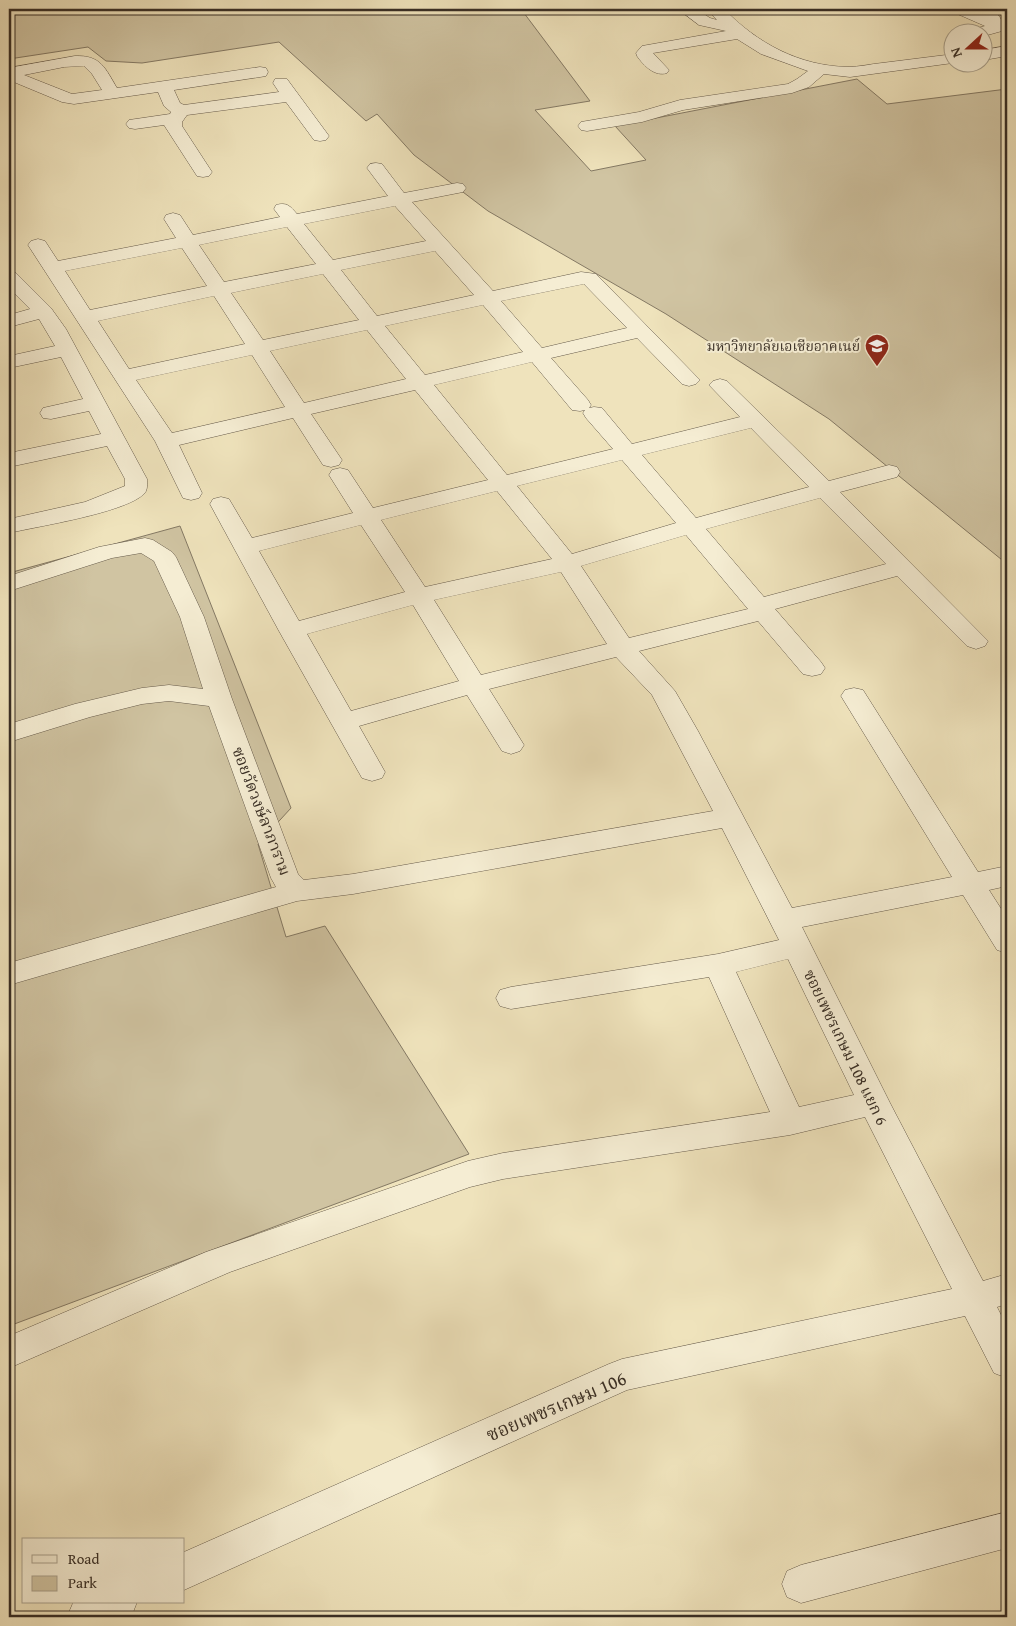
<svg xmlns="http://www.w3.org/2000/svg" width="1016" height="1626" viewBox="0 0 1016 1626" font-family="'Gentium Book Plus','Noto Serif Thai',serif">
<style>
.green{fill:#d0c4a2;stroke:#847964}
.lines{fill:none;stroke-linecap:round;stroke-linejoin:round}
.minor-casing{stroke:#665b4b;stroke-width:1}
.minor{fill:#f5edd3;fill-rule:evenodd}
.labels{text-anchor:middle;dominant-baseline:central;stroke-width:4;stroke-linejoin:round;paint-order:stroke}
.far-poi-label{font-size:14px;fill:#382e25;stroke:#f5edd3;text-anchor:end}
.street-label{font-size:16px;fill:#382e25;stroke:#f5edd3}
.near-street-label{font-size:19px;fill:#382e25;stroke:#f5edd3}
</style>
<rect width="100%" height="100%" fill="#efe3bc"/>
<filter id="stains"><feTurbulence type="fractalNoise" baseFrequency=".004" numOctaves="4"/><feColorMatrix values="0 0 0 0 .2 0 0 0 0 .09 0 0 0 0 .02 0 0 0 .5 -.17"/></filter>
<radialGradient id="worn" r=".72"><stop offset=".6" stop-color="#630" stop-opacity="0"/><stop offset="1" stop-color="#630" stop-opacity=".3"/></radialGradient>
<!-- green -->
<g class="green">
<polygon points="9,9 521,9 590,101 535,110 591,171 646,160 615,126 857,79 887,104 1007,89 1007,564 829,419 666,314 488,211 414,155 377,114 366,121 279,42 142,63 106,61 88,47 9,59"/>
<polygon points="180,526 291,808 258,844 286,937 325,926 469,1154 9,1326 9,573"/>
</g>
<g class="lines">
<defs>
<g id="minor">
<path d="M678 9H696L710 18 717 20 707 9H724C757 43 799 66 848 67 859 67 871 64 882 63 906 60 930 57 954 54V62H960L850 77 824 74 809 87 792 93 683 110 642 122 587 131 581 130 578 126 581 122 639 112 680 100 788 84 797 79 808 71 761 54 737 39 653 53 669 70 667 73C655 77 644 66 637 56L636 53 642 46 726 31 699 25Z"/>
<polygon points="951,9 972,9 981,13 982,9 1007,9 1007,14 998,15 1006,26 1002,31 984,36 984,32 972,32 974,29 985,26 953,12"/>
<polygon points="1007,46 1007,56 984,60 984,50"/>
<path d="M75 56C101 55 105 68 117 88L260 67 266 68 268 72 266 76 260 77 174 90 180 103 184 105 279 92 273 83 275 79H287L329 136 326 140 320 141 314 140 286 102 187 115 182 122V126L212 172 209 176 203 177 197 176 164 125 135 129 129 128 126 124 129 120 170 114 171 112 164 106 158 92 74 104 62 102 9 80V68ZM84 66 92 74 102 90 72 94 24 75 64 67Z"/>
<path d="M376 163 382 164 404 193 457 183 463 184 466 188 463 192 412 202 493 291 581 272 596 274 696 376 700 380 696 384 689 386 682 384 637 338 551 358 588 400 591 405 589 408 594 407 602 408 632 444 740 417 709 385 713 381 720 379 727 381 829 481 889 465 897 467 900 472 897 477 840 492 988 641 985 646 976 649 967 646 897 576 775 609 821 662 825 668 821 674 812 676 803 674 758 621 639 651 675 691 698 731 792 908 952 877 841 696 845 690 854 688 863 690 978 872 1007 866V886L989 890 1007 918V953L997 950 963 895 802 927 890 1103 983 1281 1007 1274V1304L997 1307 1007 1327V1378L994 1373 965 1316 627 1390 184 1590V1552L609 1364 622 1359 952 1289 865 1117 790 1135 503 1179 470 1187 230 1272 9 1368V1336L206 1252 468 1161 503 1153 770 1112 709 977 511 1009 500 1006 496 998 500 990 511 987 718 954 779 940 722 828 353 894 297 901 9 985V963L276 887 271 878 209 706 169 701 142 704 90 717 9 742V724L75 704 142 688 169 685 203 689 180 617 154 561 141 553 112 558 9 591V576L99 547 145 538 153 540 172 552 176 557 204 617 232 699 298 874 304 880 353 874 713 811 652 695 616 657 489 689 524 745 520 751 511 754 502 751 467 695 359 726 385 772 382 778 372 781 362 778 279 631 210 504 213 499 221 497 229 499 252 538 353 513 329 475 332 470 340 468 348 470 373 508 488 480 415 390 311 414 342 460 339 465 331 467 323 465 293 418 179 445 202 493 199 498 191 500 183 498 155 441 28 245 31 241 38 239 45 241 58 261 176 238 164 219 166 215 173 213 180 215 193 235 280 217 274 209 276 205C287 202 290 206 297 214L388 196 367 168 370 164ZM395 206 426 241 333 260 304 224ZM287 227 316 264 224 282 199 245ZM182 248 207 286 90 310 65 271ZM435 251 474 295 377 316 341 270ZM323 274 359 320 263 340 231 293ZM584 284 627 328 542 348 501 301ZM214 296 245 344 129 369 98 321ZM483 305 523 352 425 375 385 326ZM367 330 406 379 304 403 270 351ZM252 355 285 407 172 433 136 380ZM532 362 572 410 580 411 585 410 583 413 586 418 613 449 507 475 434 385ZM751 428 809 487 696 518 642 455ZM622 460 676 523 572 554 517 486ZM497 491 552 559 425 587 381 520ZM820 498 886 564 764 597 706 529ZM361 525 405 592 299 621 259 551ZM686 535 748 609 629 638 581 566ZM561 572 607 644 481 675 434 600ZM413 605 459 681 351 711 307 634ZM788 959 854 1095 799 1107 736 972Z"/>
<path d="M9 271 16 273 51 308 66 329 147 479C147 484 148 490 144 494 124 513 39 526 9 533V519L85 502 125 486V479L107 446 9 467V453L101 434 89 411 51 419 43 418 40 413 43 408 83 399 61 357 9 368V356L55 346 39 319 9 327V315L30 309 9 288Z"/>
<polygon points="1007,1512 1007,1548 801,1603 787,1597 782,1584 787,1571 801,1565"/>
<polygon points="75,1602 137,1602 132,1615 128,1617 67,1617 73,1603"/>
</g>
</defs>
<!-- minor casing -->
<use href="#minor" class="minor-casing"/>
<!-- minor -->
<use href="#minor" class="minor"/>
</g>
<!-- icons -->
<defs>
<symbol id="university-pin" viewBox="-11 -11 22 30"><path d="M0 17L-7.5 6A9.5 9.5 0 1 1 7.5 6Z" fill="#8f2418" stroke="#f5edd3"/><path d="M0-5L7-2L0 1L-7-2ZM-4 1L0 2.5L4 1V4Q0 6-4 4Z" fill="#fff"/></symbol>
</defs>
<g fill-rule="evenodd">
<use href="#university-pin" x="863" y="332" width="28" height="38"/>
</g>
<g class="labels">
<!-- far-poi labels -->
<g class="far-poi-label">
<text x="860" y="346">มหาวิทยาลัยเอเชียอาคเนย์</text>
</g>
<!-- street labels -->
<g class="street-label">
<text transform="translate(262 811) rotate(69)">ซอยวัดวงษ์ลาภาราม</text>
<text transform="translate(846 1047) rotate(64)">ซอยเพชรเกษม 108 แยก 6</text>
</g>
<!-- near-street labels -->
<g class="near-street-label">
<text transform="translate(556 1406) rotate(-23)">ซอยเพชรเกษม 106</text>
</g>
</g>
<!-- margin -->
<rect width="1016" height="1626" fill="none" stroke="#efe3bc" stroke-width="30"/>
<rect x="10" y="10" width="996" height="1606" fill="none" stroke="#382e25" stroke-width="2.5"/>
<rect x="15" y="15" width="986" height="1596" fill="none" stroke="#382e25"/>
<!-- legend -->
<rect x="22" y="1538" width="162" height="65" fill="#f5edd3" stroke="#a9a18d"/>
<rect x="32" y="1555" width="25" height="8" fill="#f5edd3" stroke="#a9a18d"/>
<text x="68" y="1564" font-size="15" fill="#382e25">Road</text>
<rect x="32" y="1576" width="25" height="15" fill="#d0c4a2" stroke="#a9a18d"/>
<text x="68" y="1588" font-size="15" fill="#382e25">Park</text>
<!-- north arrow -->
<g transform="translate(968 48) rotate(249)"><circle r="24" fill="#f5edd3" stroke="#a9a18d"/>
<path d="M0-4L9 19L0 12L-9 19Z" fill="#8f2418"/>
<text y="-8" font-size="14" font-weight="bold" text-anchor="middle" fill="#382e25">N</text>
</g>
<rect width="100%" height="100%" filter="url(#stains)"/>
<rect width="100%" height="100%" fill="url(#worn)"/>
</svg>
